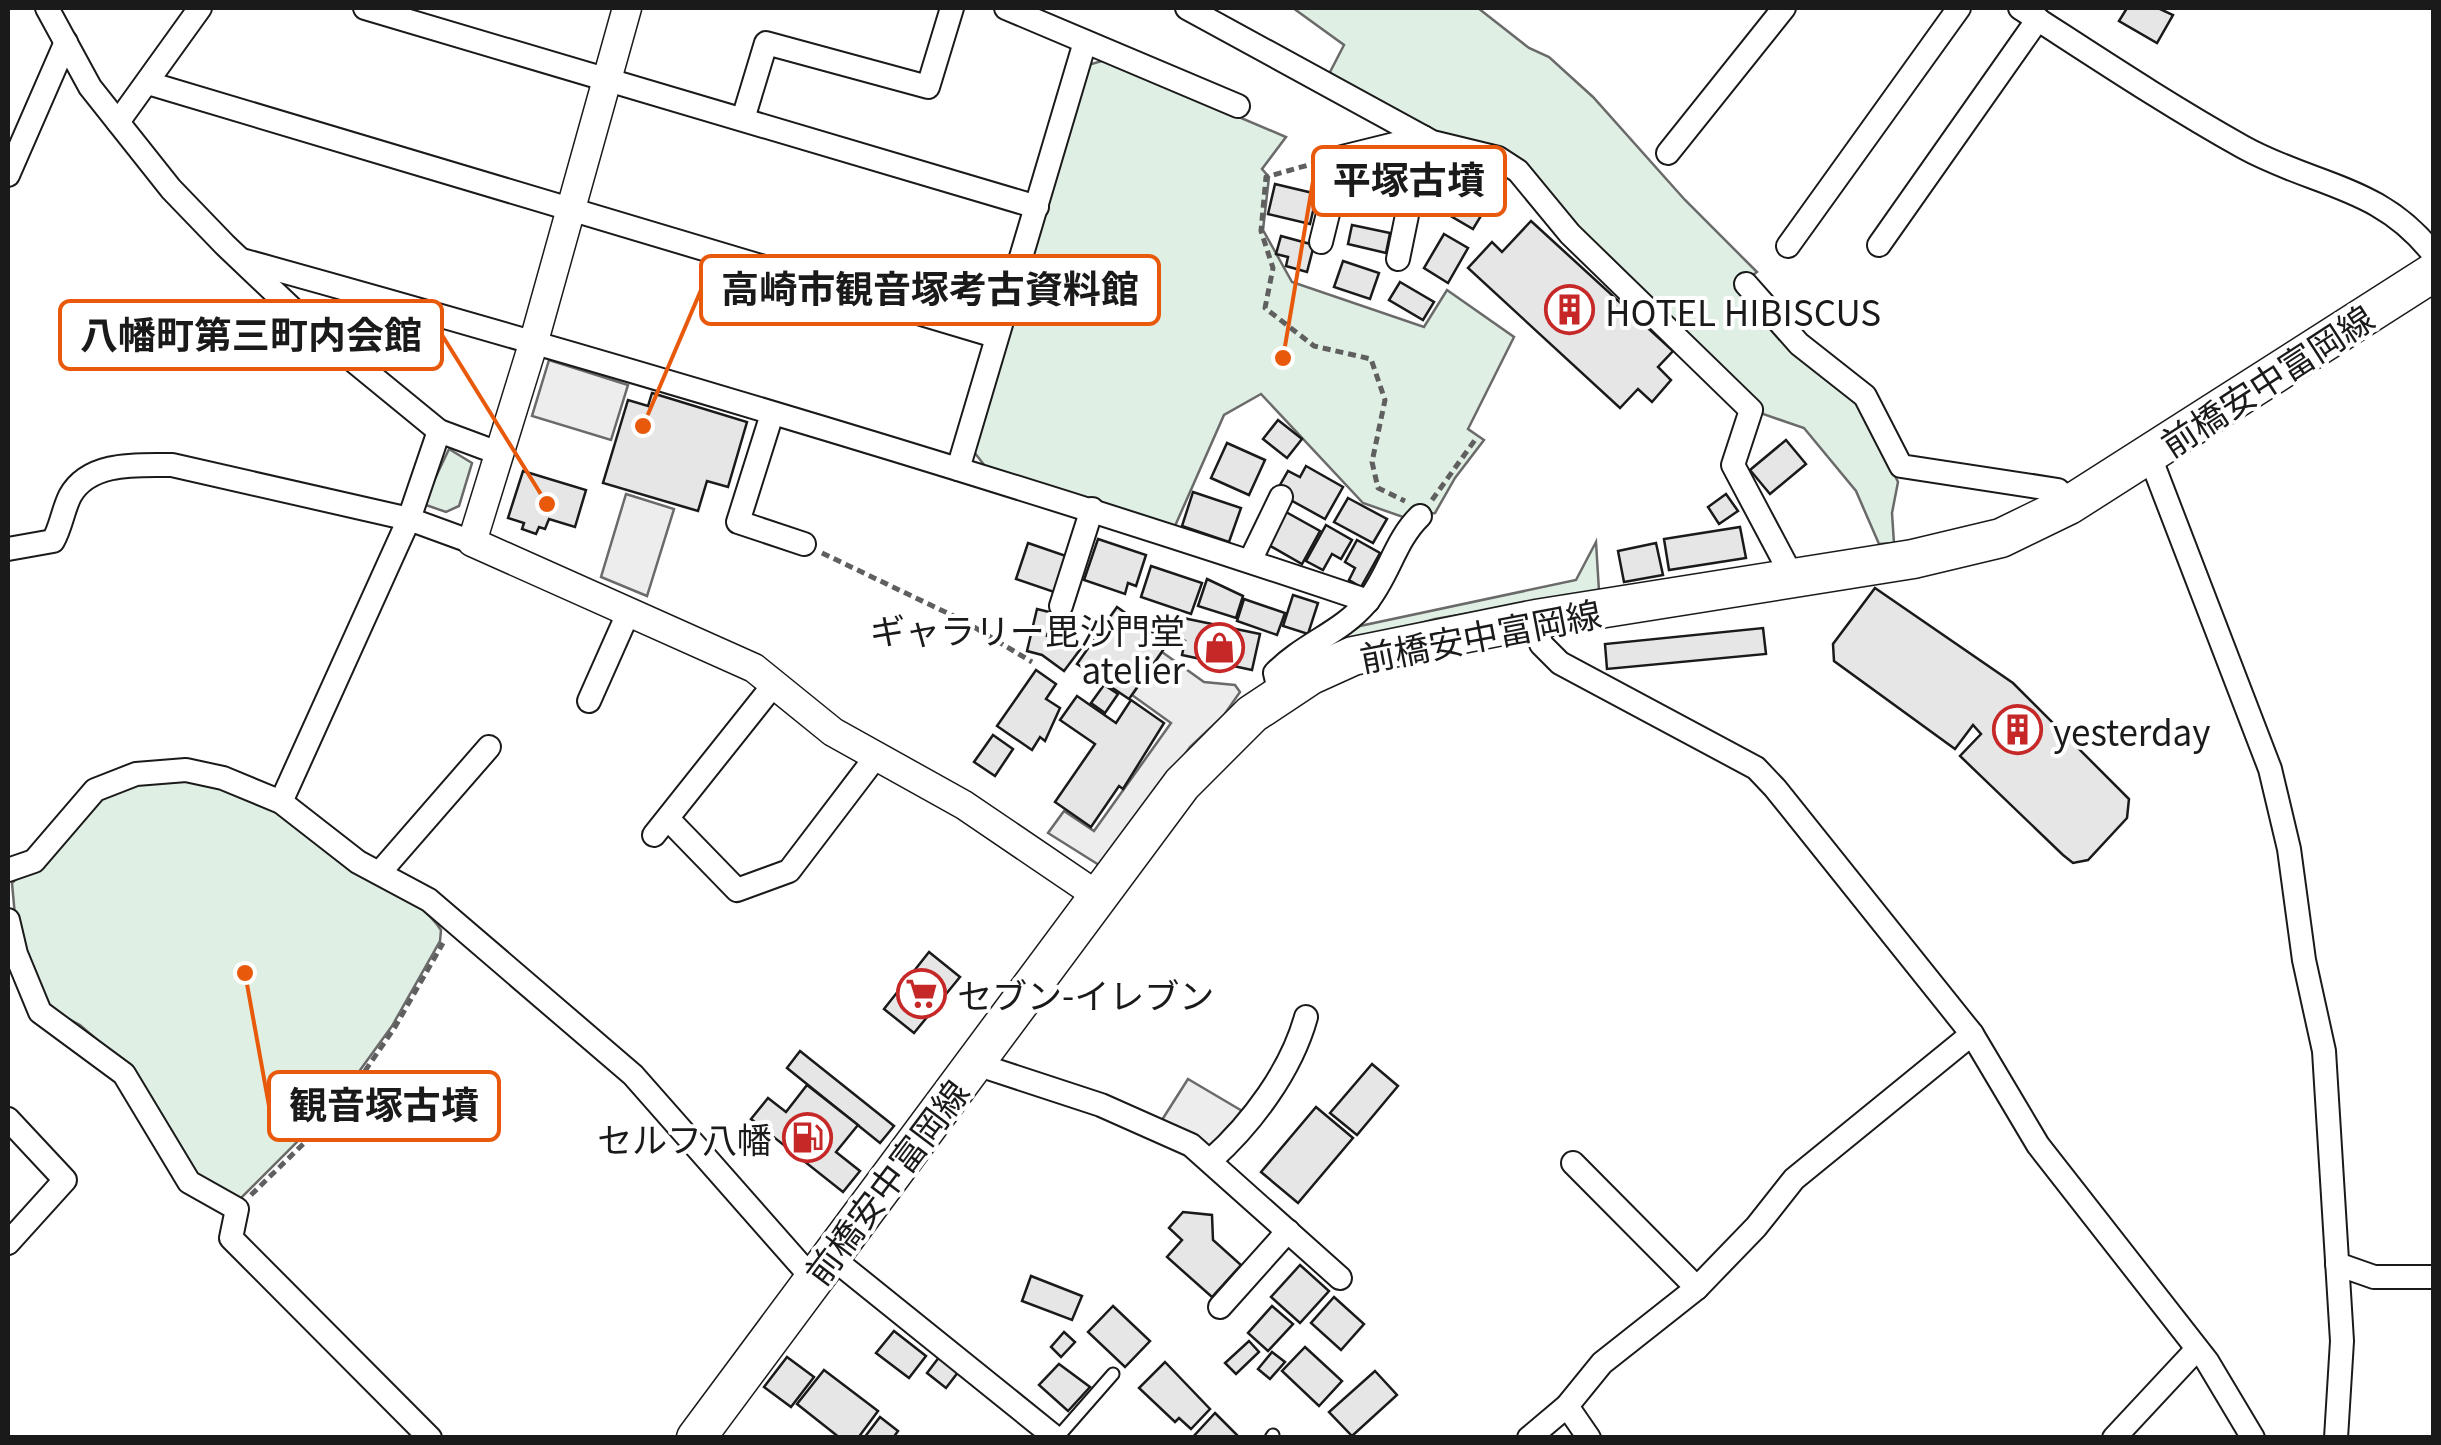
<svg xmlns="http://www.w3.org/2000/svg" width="2441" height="1445" viewBox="0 0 2441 1445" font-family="Georgia,'Noto Sans JP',serif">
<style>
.green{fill:#e0efe3;stroke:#6a6a6a;stroke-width:2.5}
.parking{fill:#ededed;stroke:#6a6a6a;stroke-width:2.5}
.building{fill:#e6e6e6;stroke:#1a1a1a;stroke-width:2.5}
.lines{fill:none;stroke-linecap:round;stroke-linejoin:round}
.service-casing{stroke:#1a1a1a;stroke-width:15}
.minor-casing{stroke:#1a1a1a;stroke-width:26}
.tertiary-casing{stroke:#1a1a1a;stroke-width:31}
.primary-casing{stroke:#1a1a1a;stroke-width:41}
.path{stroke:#5f5f5f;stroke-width:5;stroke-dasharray:8 5;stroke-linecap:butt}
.service{stroke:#fff;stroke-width:11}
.minor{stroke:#fff;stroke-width:22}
.tertiary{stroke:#fff;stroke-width:28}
.primary{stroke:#fff;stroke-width:38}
.labels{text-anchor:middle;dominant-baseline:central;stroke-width:8;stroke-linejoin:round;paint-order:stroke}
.poi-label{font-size:35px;fill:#1a1a1a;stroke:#fff;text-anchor:start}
.street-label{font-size:35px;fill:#1a1a1a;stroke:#fff}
.leader{fill:none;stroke:#e8590c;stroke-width:4}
.callout-dot{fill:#e8590c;stroke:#fff;stroke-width:4}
.callout{fill:#fff;stroke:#e8590c;stroke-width:4}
.callout-label{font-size:38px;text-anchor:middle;font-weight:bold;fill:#1a1a1a}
</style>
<rect width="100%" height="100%" fill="#fff"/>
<!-- green -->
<g class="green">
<polygon points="1293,8 1478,8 1529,48 1549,57 1593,97 1685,200 1757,272 1742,284 1860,403 1898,482 1892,513 1894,543 1879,544 1856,491 1804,428 1763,414 1576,229 1524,167 1434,135 1329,74 1344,45"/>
<polygon points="1105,60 1286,137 1262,169 1269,177 1263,230 1292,282 1424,327 1447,290 1514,337 1468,429 1484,440 1455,478 1435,513 1403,517 1363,503 1261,394 1224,415 1175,526 988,470 971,448 1088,65"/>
<polygon points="449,449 472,463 459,506 446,512 423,504"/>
<polygon points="1596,542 1599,591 1435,619 1325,651 1360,626 1576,580"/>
<path d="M185 780C216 786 244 795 273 809 311 828 420 896 441 930L440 941 392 1026 337 1102 238 1201 191 1174 109 1050 80 1025 46 1007 16 927 12 883 94 804C121 782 152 783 185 780Z"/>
</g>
<!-- parking -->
<g class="parking">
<polygon points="549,360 628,385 611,440 532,416"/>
<polygon points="626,494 674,509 647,596 601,577"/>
<polygon points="1162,652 1204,682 1235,685 1240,692 1224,715 1190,747 1106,864 1099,865 1048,833 1064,811 1094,831 1171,723 1132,695"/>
<polygon points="1188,1079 1249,1115 1217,1150 1160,1123"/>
</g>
<!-- building -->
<g class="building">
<polygon points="2127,8 2158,8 2173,15 2157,43 2119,21"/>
<polygon points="1469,182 1493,196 1473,229 1449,215"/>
<polygon points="1275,184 1317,194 1310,224 1268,214"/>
<polygon points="1531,221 1673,351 1658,367 1671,380 1652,402 1638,389 1620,408 1468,268 1492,242 1502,252"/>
<polygon points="1352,225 1390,233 1386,253 1348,244"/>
<polygon points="1444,234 1468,248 1448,283 1424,268"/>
<polygon points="1281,236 1314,245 1307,272 1286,266 1288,257 1276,254"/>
<polygon points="1343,261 1379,273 1370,299 1334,287"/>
<polygon points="1400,282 1434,302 1423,320 1389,300"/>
<polygon points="652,393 747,422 728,487 707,481 698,511 603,483 628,400 648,406"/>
<polygon points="1278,420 1302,439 1287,458 1263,439"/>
<polygon points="1786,440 1806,464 1770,494 1750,470"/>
<polygon points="1227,443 1265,460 1249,495 1211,478"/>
<polygon points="1306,466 1343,487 1325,519 1276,492 1288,471 1300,477"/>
<polygon points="523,471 586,490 575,527 549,519 545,529 539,527 536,534 522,529 524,523 508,518"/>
<polygon points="1193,492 1241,508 1229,542 1182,526"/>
<polygon points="1726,494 1738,511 1719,524 1708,507"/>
<polygon points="1348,498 1387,519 1373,543 1334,522"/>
<polygon points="1286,512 1320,531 1302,564 1267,544"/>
<polygon points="1326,525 1352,540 1341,559 1332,554 1323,570 1306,561"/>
<polygon points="1740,527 1746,558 1669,570 1664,539"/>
<polygon points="1098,539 1146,555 1136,586 1128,583 1125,594 1084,580"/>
<polygon points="1357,540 1380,553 1361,587 1349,580 1355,568 1345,562"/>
<polygon points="1028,543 1066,556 1054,592 1016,579"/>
<polygon points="1656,543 1663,575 1624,582 1618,551"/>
<polygon points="1151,566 1202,583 1191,614 1141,597"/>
<polygon points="1207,579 1243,596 1236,618 1198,606"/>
<polygon points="1875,588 2013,683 2129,799 2127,818 2088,860 2073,863 2063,855 1960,756 1981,734 1973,725 1955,749 1834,661 1833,644"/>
<polygon points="1293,595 1318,603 1308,634 1283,626"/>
<polygon points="1244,599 1285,613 1277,635 1237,621"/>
<polygon points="1117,607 1168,643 1129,699 1077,664"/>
<polygon points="1037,609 1053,613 1047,636 1062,641 1069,631 1085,643 1064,671 1042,655 1027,651"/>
<polygon points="1164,614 1260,634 1252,670 1182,655 1185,641 1160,636"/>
<polygon points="1763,628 1766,654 1607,669 1605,644"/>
<polygon points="1036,670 1056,684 1046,699 1060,708 1045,741 1040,737 1032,750 997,726"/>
<polygon points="1104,685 1118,694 1105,713 1091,703"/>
<polygon points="1077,696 1116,723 1131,700 1164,723 1123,789 1119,786 1091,827 1055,802 1095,744 1060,720"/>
<polygon points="993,735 1013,749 995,776 974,762"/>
<polygon points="929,952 960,977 914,1033 884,1009"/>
<polygon points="800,1051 894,1126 880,1143 787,1068"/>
<polygon points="1372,1064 1398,1086 1357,1135 1330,1113"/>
<polygon points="807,1085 858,1125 836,1152 860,1171 843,1192 751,1119 768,1098 786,1112"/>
<polygon points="1316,1107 1353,1138 1298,1203 1261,1172"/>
<polygon points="1183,1212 1212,1215 1213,1240 1241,1265 1212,1297 1167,1257 1182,1240 1169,1228"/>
<polygon points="1300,1265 1329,1291 1300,1323 1271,1297"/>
<polygon points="1031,1276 1082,1296 1072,1320 1022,1301"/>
<polygon points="1334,1297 1364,1324 1341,1350 1311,1323"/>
<polygon points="1113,1306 1150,1341 1125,1367 1088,1332"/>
<polygon points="1272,1306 1293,1324 1268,1351 1248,1333"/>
<polygon points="894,1331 926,1356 909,1378 876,1353"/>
<polygon points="1064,1332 1075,1342 1061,1357 1051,1347"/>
<polygon points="1249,1341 1259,1352 1236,1374 1225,1363"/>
<polygon points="1305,1347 1342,1381 1319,1406 1282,1371"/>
<polygon points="1272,1352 1285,1362 1270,1379 1258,1369"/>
<polygon points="940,1356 959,1371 946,1388 927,1373"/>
<polygon points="787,1357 814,1377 791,1407 764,1387"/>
<polygon points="1165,1362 1210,1409 1191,1429 1179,1418 1175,1422 1139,1388"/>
<polygon points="1059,1364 1090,1387 1068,1411 1039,1385"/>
<polygon points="824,1370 878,1411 858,1438 840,1438 797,1404"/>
<polygon points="1375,1371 1397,1395 1352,1436 1329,1412"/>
<polygon points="1215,1413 1240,1438 1192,1438"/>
<polygon points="880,1417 898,1431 893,1438 864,1438"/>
</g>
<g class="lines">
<defs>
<g id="service">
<polyline points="1057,1438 1113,1374"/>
<polyline points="1271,1438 1273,1435"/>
</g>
<g id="minor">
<polyline points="47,8 90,87 171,189 225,245 306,322 439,431 498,453"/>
<polyline points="365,8 1037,207"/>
<polyline points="1006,8 1238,106"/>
<polyline points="1187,8 1432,142 1498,158 1518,171 1570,234 1751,410 1733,465 1794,580"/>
<path d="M2020 8C2093 55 2166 104 2243 147 2313 186 2381 185 2434 255"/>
<polyline points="148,83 995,336"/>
<polyline points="743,119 766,43 928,87 952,8"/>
<polyline points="118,122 200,8"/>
<polyline points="1668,153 1784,8"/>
<polyline points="8,175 66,42"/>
<polyline points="1321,242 1342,157 1423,137 1398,259"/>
<polyline points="1879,245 2038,19"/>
<polyline points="1788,246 1959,8"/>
<path d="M242 260C620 365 996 476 1368 601"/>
<polyline points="1746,284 1799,344 1865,396 1901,466 2058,490 2069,505"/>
<polyline points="772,414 738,522 804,544"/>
<polyline points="2149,454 2270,769 2289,849 2304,960 2324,1051 2342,1341 2336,1438"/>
<polyline points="958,469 1085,42"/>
<path d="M8 549 53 541C61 527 63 510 70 496 89 461 138 465 172 465L409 519 472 542"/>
<polyline points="1250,561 1281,497"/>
<polyline points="1061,606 1092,509"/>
<polyline points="1536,619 1541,644 1560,663 1756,768 1775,788 1972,1034 2038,1145 2207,1361 2253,1438"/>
<path d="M1280 694 1275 673C1303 644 1341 633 1367 602 1389 575 1395 540 1420 516"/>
<polyline points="589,701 629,611"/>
<polyline points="281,802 409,519 439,431"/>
<polyline points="668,819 737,890 789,871 875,758"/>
<polyline points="654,835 775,683"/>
<polyline points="8,870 34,861 95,790 136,774 186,770 223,778 281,802 358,862 429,900 633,1075 812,1278"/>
<polyline points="381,871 489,747"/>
<polyline points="8,920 16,954 40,1012 124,1074 189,1182 237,1209 231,1238 430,1438"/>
<polyline points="973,1063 1101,1105 1191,1145 1340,1278"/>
<polyline points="8,1119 65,1180 8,1243"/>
<path d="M1211 1160C1252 1123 1291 1071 1306 1017"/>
<polyline points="830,1256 1056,1438"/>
<polyline points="2337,1264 2374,1277 2434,1277"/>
<polyline points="1697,1288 1756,1227 1794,1179 1972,1034"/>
<polyline points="1220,1307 1288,1231"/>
<polyline points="1567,1406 1589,1438"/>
<polyline points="1529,1438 1567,1406 1602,1363 1697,1288 1573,1163"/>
<polyline points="2114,1438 2197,1349"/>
</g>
<polyline id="tertiary" points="627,8 534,341 472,542 754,668 833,732 964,805 1098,896"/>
<polyline id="primary" points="696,1438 1182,784 1252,714 1311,675 1353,656 1536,619 1913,559 2001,538 2069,505 2434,272"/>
</defs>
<!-- service casing -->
<use href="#service" class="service-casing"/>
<!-- minor casing -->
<use href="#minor" class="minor-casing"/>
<!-- tertiary casing -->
<use href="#tertiary" class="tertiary-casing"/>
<!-- primary casing -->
<use href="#primary" class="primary-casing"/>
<!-- path -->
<g class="path">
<polyline points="1319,162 1266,177 1261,231 1273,268 1265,308 1314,346 1371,359 1385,400 1372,462 1378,488 1405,501"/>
<polyline points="1432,500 1475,440"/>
<polyline points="822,553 964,621 1032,662"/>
<polyline points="251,1195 339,1109 395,1027 443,943"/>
</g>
<!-- service -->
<use href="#service" class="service"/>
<!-- minor -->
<use href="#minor" class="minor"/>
<!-- tertiary -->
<use href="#tertiary" class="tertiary"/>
<!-- primary -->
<use href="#primary" class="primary"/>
</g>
<!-- icons -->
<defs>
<symbol id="building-ring" viewBox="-11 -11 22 22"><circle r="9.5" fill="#fff" stroke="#c62828" stroke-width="1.5"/><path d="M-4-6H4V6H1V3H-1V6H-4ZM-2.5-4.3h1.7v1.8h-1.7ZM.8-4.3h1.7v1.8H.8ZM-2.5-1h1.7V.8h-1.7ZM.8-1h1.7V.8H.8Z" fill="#c62828"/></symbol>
<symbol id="shop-ring" viewBox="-11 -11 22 22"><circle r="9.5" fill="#fff" stroke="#c62828" stroke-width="1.5"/><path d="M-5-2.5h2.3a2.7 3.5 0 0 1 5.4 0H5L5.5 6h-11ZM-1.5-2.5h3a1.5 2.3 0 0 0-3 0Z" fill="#c62828"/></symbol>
<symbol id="supermarket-ring" viewBox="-11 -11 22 22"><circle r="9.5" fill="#fff" stroke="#c62828" stroke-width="1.5"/><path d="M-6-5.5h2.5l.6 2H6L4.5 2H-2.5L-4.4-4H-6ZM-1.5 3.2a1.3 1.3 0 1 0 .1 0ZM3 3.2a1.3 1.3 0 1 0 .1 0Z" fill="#c62828"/></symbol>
<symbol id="fuel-ring" viewBox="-11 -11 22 22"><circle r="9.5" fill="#fff" stroke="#c62828" stroke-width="1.5"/><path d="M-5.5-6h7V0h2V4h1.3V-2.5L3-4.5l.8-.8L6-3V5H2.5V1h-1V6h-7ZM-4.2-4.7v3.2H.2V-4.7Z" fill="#c62828"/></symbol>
</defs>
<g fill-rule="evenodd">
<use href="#building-ring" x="1542" y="282" width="55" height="55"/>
<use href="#shop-ring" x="1192" y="620" width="55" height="55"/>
<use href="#building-ring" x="1990" y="702" width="55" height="55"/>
<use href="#supermarket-ring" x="894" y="966" width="55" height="55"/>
<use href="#fuel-ring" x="780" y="1110" width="55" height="55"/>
</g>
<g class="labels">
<!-- poi labels -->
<g class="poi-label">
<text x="1605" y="310">HOTEL HIBISCUS</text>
<text x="1185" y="628" text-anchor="end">ギャラリー毘沙門堂<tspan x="1185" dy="40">atelier</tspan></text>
<text x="2053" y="730">yesterday</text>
<text x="957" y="993">セブン-イレブン</text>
<text x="772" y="1137" text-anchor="end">セルフ八幡</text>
</g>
<!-- street labels -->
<g class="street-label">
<text transform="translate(2266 379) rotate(-33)">前橋安中富岡線</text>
<text transform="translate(1480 634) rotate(-11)">前橋安中富岡線</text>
<text transform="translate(885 1181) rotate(-53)">前橋安中富岡線</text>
</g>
</g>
<!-- callouts -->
<path class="leader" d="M1283 358L1313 181M643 426L701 290M547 504L442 335M245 973L269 1106"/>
<g class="callout-dot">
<circle cx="1283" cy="358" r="10"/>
<circle cx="643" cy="426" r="10"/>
<circle cx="547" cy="504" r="10"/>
<circle cx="245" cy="973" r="10"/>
</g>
<g class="callout">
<rect x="1313" y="147" width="192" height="68" rx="10"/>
<rect x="701" y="256" width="458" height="68" rx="10"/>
<rect x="60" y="301" width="382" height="68" rx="10"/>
<rect x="269" y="1072" width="230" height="68" rx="10"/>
</g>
<g class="callout-label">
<text x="1409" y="194">平塚古墳</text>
<text x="930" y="303">高崎市観音塚考古資料館</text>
<text x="251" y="349">八幡町第三町内会館</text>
<text x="384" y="1119">観音塚古墳</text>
</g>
<!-- border -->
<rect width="2441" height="1445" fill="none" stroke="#1a1a1a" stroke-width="20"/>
</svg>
